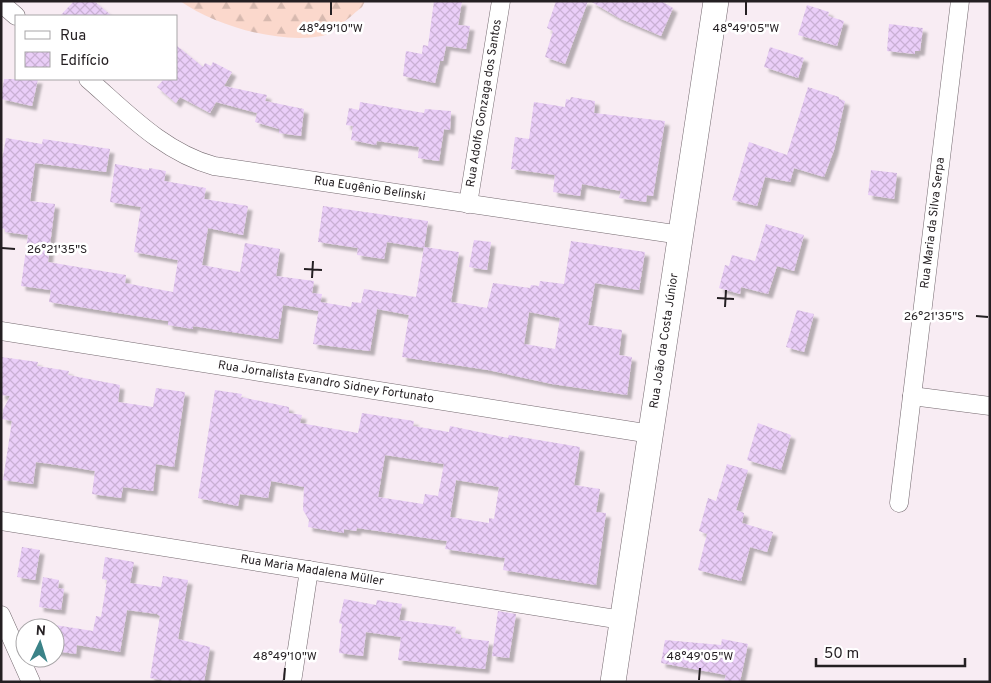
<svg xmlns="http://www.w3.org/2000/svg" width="991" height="683" viewBox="0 0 991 683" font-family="Overpass,sans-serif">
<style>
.forest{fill:url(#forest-firs)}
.building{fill:url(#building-cross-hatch);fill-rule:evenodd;filter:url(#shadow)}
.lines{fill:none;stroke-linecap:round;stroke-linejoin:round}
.minor-casing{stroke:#74696f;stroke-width:19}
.secondary-casing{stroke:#74696f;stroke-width:26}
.minor{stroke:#fff;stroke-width:18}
.secondary{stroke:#fff;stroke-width:25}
.ticks{fill:none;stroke:#241f22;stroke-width:2}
.labels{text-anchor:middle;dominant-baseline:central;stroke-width:5;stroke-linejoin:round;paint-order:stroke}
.street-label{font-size:12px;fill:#241f22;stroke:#fff}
.ticks-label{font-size:12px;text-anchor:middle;fill:#241f22;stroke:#fff;stroke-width:5;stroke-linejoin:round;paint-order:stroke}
</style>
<defs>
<pattern id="forest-firs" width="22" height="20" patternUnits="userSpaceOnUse" patternTransform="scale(1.25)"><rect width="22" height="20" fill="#fbd8cc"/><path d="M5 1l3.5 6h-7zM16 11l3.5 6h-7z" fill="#d7b9af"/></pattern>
<pattern id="building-cross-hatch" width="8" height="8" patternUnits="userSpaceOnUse" patternTransform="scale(1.25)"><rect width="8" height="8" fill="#eacef8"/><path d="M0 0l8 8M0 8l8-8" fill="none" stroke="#c9b0d4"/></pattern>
<filter id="shadow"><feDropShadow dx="4.5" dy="4.5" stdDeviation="1" flood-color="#0004"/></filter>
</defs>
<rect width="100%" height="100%" fill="#f8ecf3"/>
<!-- forest -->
<path class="forest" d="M180 1H365L362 7C353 14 332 34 322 36 278 44 216 26 180 1Z"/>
<!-- building -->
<g class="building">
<polygon points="74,1 94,1 112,16 60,16"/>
<polygon points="434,1 462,1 458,25 470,26 466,49 446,46 443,61 440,61 435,83 403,76 406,51 422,54 423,45 428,46"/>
<polygon points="556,1 588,1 565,64 545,57 553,31 547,28"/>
<polygon points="590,1 661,1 673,8 661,36 619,18"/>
<polygon points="807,5 829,12 828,16 844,21 837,46 798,35"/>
<polygon points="889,24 923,28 920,51 915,51 915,54 887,51"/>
<polygon points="176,45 203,67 205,63 211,66 213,62 232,72 224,86 267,95 265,101 304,109 301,136 279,133 279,129 255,122 257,113 216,102 210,113 180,97 176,103 157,87 164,79 176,79"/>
<polygon points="770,47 804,58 798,78 764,67"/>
<polygon points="4,79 38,79 32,106 1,99"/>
<polygon points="808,87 839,97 839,99 845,101 834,150 824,177 794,168 790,182 765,177 757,206 732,200 749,142 787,155"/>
<polygon points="571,97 595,101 594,113 665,121 653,196 647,195 646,202 619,198 621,191 582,184 580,196 553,192 555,175 511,169 515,137 529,139 534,102 565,107 566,99 570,100"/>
<polygon points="360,102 424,113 425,109 451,111 450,130 444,129 439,161 418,158 419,147 377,141 376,145 351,140 353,126 346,125 349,108 359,110"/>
<polygon points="6,138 42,144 43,139 110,149 106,172 35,163 30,201 55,204 48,262 126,275 125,283 173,292 178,260 134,252 141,207 110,202 115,164 149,170 149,168 166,171 164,181 206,188 204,199 248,206 243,235 208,228 202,265 240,272 245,243 280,249 276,276 314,281 312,293 322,294 319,311 283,305 278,339 193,326 193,329 168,325 168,321 49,302 51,290 21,286 28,235 5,232 5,229 1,228 1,165"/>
<polygon points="871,170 897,173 894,199 868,195"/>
<polygon points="323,206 428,221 424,248 387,242 384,259 357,255 358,248 318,242"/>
<polygon points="766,224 804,235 794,271 777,266 768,294 741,287 740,294 719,288 725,265 729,266 732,255 755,261"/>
<polygon points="474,240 491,242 487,270 469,267"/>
<path d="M571 241 645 252 639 290 595 283 588 325 622 330 619 355 632 357 627 395 552 384 488 370 402 357 409 315 377 309 370 351 313 344 320 302 351 307 352 302 361 303 364 289 416 297 424 247 459 252 451 302 487 308 493 283 530 288 531 285 539 286 540 281 564 284ZM529 312 560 318 555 349 524 344Z"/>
<polygon points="797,310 814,314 804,352 786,347"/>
<polygon points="1,357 38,362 37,366 69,371 68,375 120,385 118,402 153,407 156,388 185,392 174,467 156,464 153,491 123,487 121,498 92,494 95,471 72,467 36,462 33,484 3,480 12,421 2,419 3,410 10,396 1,395"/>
<path d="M215 390 242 394 241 397 289 407V413L302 415 300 423 358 433 362 413 414 421 413 426 449 432 450 426 508 438 509 435 580 447 574 485 600 489 596 512 606 513 596 585 503 570 505 558 445 549 447 541 357 528 356 531 344 529V533L308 527 309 520 303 510 304 487 271 481 268 498 240 494 238 506 198 498ZM385 455 444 464 438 496 425 494 423 504 378 497ZM456 480 499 487 494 519 489 518V523L450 517Z"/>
<polygon points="758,423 791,435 781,470 747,460"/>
<polygon points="727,464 748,470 736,510 744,513 742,523 773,532 767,552 750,547 741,581 698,570 707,534 699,531 708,498 716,501"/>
<polygon points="22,547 40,550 35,580 17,577"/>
<polygon points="105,557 134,562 130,583 161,587 163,576 188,580 178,639 210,647 204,682 172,682 150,678 160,616 157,614 127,610 120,652 77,645 76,654 55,651 55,625 93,631 96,616 101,617 107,580 102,579"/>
<polygon points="43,577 59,580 58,588 64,589 61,610 39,607"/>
<polygon points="344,599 376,605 377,600 402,604 399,620 456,627 455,633 461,635 461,638 489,641 485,669 398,660 401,637 366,632 363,656 339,653 342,624 339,623"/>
<polygon points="498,611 516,614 509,658 492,656"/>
<polygon points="722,639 748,644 740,682 724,682 726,675 661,663 665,640 721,645"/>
</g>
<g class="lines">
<defs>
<g id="minor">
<polyline points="1,3 16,16"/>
<path id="s1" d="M88 79C126 112 163 152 214 166L681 235"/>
<path id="s2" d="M468 204 501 1"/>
<path id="s3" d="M1 331 651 434"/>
<polyline points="912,396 990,406"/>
<path id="s4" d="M899 503 960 1"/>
<path id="s5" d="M1 521 622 620"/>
<polyline points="1,615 31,682"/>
<polyline points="292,682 309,570"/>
</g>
<g id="secondary">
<path id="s6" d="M613 682 716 1"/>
</g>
</defs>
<!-- minor casing -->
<use href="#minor" class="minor-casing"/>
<!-- secondary casing -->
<use href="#secondary" class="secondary-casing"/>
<!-- minor -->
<use href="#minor" class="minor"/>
<!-- secondary -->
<use href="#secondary" class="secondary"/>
</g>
<!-- ticks -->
<path class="ticks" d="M331 15V2M746 15V2M2 248 15 249M304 269 322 270M312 278 313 261M717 298 734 299M725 307 726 290M976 316 988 317M284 680 285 668M699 680 700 668"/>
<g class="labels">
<!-- street labels -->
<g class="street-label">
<text stroke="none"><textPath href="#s2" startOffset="102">Rua Adolfo Gonzaga dos Santos</textPath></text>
<text stroke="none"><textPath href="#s1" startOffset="312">Rua Eugênio Belinski</textPath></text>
<text stroke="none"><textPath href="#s4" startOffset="282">Rua Maria da Silva Serpa</textPath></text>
<text stroke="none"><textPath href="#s6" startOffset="345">Rua João da Costa Júnior</textPath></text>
<text stroke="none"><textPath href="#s3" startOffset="329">Rua Jornalista Evandro Sidney Fortunato</textPath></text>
<text stroke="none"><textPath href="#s5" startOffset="315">Rua Maria Madalena Müller</textPath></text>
</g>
</g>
<g class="ticks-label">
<text x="331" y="32">48°49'10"W</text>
<text x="746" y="32">48°49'05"W</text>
<text x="57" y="253">26°21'35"S</text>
<text x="934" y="320">26°21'35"S</text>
<text x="285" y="660">48°49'10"W</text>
<text x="700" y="660">48°49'05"W</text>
</g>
<!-- border -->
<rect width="991" height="683" fill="none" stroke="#241f22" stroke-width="5"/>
<!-- legend -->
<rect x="15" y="15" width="162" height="65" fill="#ffffff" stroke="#a7a5a7"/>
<rect x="25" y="31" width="25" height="8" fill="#ffffff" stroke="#a7a5a7"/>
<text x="60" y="40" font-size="15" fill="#241f22">Rua</text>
<rect x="25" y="52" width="25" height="15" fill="url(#building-cross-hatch)" stroke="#a7a5a7"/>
<text x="60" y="65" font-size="15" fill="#241f22">Edifício</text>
<!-- north arrow -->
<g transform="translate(40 643) rotate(4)"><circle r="24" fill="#ffffff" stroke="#a7a5a7"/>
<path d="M0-4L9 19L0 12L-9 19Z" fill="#3b8388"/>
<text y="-8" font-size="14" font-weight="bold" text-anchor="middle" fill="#241f22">N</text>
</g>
<!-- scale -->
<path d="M816 658v8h149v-8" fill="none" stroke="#241f22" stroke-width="2.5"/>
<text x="824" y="658" font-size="15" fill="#241f22" stroke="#ffffff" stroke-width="4" paint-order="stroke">50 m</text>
</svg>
